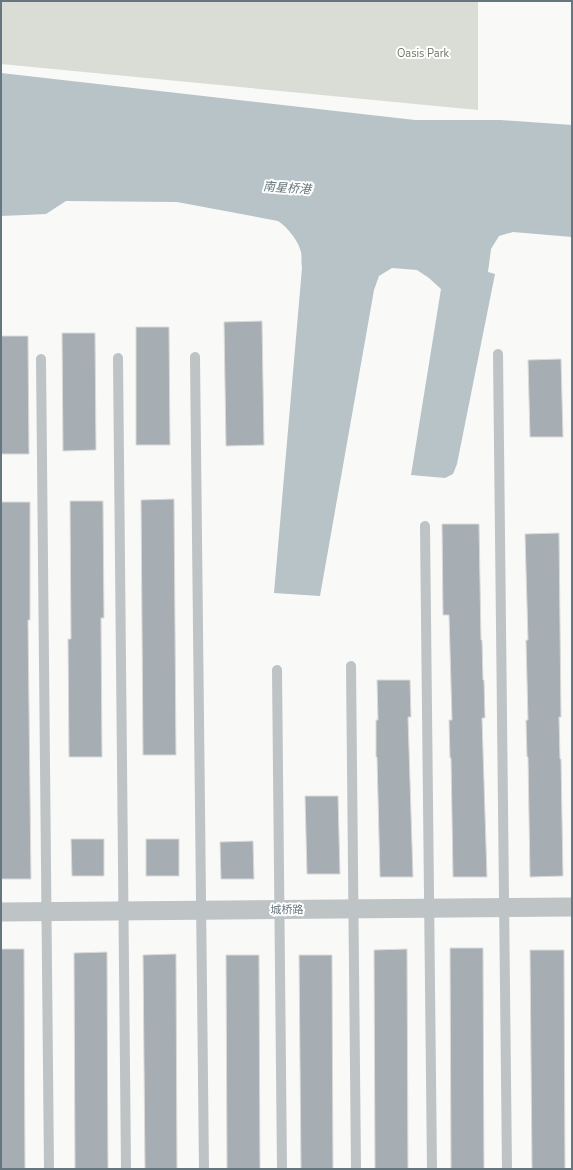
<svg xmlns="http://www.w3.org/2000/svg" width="573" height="1170" viewBox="0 0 573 1170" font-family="'Nunito Sans','Noto Sans SC',sans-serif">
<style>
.green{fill:#d9ddd6}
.water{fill:#b7c3c6}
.building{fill:#a6aeb3;stroke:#dbdad9}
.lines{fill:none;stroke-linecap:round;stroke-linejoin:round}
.service{stroke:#bec3c6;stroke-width:10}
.minor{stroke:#bec3c6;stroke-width:19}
.labels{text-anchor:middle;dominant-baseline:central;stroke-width:4;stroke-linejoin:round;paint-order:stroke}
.park-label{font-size:11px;fill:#6a7765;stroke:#fff}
.street-label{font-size:11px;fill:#66767e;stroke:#fff}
.water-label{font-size:12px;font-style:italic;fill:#617478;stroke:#fff}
</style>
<rect width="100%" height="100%" fill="#f9f9f7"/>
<!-- green -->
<polygon class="green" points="1,1 478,1 478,110 1,64"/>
<!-- water -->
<path class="water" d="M1 73 415 120H501L572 125V237L513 232 499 236 491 249 488 272 495 274 457 464 453 474 445 478 411 475 441 289 429 278 417 270 392 268 379 276 374 290 320 596 274 593 302 268C301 263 302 257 301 252 298 240 288 228 278 221L177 202 66 201 46 214 1 216Z"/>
<!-- building -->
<g class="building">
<polygon points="262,321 264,445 226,446 224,322"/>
<polygon points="136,327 169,327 170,445 136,445"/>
<polygon points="62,333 95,333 96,450 63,451"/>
<polygon points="1,336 28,336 29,454 1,454"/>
<polygon points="561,359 563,437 530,437 528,360"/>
<polygon points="174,499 176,755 143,755 141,500"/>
<polygon points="70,501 103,501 104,618 101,618 102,757 69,757 68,639 71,639"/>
<polygon points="1,502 30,502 30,620 28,620 31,879 1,879"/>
<polygon points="442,524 479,524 481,640 482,640 483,680 484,680 485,718 482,718 487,877 453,877 451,758 450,758 449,720 452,720 449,615 443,615"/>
<polygon points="559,533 561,717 559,717 560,759 561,759 563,876 530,877 528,757 527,757 526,720 528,720 526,640 528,640 525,534"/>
<polygon points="377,680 410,680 411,717 408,717 413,877 380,877 377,757 376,757 376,720 378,720"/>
<polygon points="305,796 338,796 340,874 307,874"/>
<polygon points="71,839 104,839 104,876 72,876"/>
<rect x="146" y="839" width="33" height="37"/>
<polygon points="253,841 254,879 221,879 220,842"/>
<polygon points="450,948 483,948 484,1169 451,1169"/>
<polygon points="1,949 24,949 25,1169 1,1169"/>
<polygon points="407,949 408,1169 375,1169 374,950"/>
<polygon points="530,950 564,950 565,1169 532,1169"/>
<polygon points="107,952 108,1169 75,1169 74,953"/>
<polygon points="176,954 177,1169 145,1169 143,955"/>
<polygon points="226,955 259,955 260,1169 227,1169"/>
<polygon points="299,955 332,955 333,1169 301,1169"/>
</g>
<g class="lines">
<!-- service -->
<g class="service">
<polyline points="498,354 507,1169"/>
<polyline points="195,357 204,1169"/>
<polyline points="118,358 126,1169"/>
<polyline points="41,359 49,1169"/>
<polyline points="425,526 432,1169"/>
<polyline points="351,666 356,1169"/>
<polyline points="277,670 282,1169"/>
</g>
<!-- minor -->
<polyline class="minor" points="1,912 572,907"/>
</g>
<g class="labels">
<!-- park labels -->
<g class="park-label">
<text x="423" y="53">Oasis Park</text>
</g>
<!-- street labels -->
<g class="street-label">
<text transform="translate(287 910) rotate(-1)">城桥路</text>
</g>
<!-- water labels -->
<g class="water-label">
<text transform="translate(287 188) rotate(4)">南星桥港</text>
</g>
</g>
<!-- border -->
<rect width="573" height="1170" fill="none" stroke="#66767e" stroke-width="4"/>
</svg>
